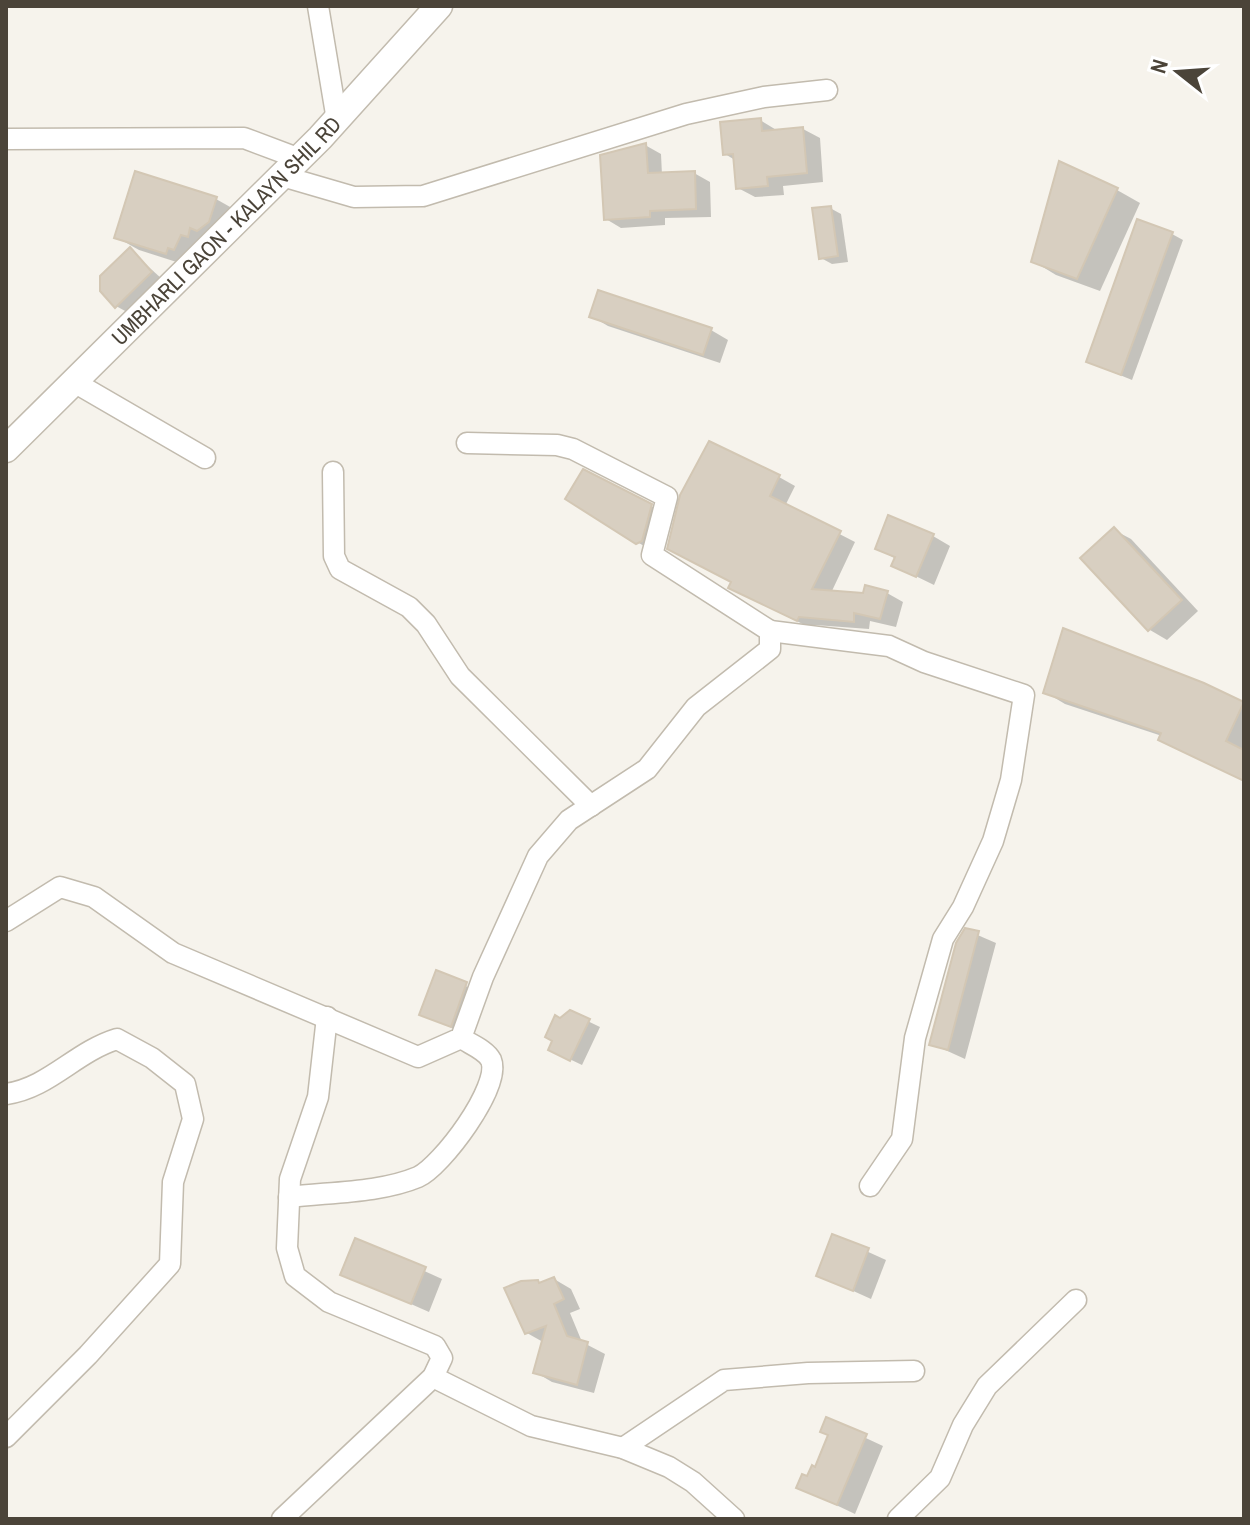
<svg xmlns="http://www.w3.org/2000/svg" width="1250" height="1525" viewBox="0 0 1250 1525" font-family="'Archivo Narrow',sans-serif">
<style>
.shadow{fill:#0003}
.building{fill:#d8cfc1;stroke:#d3c7b4;stroke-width:2}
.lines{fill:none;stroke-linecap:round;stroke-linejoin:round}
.minor-casing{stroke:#c2bbae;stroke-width:23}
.tertiary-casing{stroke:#c2bbae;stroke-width:29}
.minor{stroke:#fff;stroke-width:20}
.tertiary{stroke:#fff;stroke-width:26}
.labels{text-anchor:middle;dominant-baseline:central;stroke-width:6;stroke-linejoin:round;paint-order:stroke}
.street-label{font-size:22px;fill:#4b4439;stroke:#fff}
</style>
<rect width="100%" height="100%" fill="#f6f3ec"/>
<!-- shadow -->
<g class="shadow">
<polygon points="760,120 778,131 803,129 820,138 823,182 783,186 784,195 755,197 738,188 735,160 725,154"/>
<polygon points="645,145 661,154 662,175 694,173 710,182 711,217 665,218 665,225 621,228 606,219"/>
<polygon points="1117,190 1140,203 1100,291 1056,275 1033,261"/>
<polygon points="216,199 239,212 189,266 139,250 116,237"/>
<polygon points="830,208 841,214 848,262 832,264 821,258"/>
<polygon points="1172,234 1183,240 1132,380 1088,362"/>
<polygon points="130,250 162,279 127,312 116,306"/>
<polygon points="591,316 711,330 728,340 720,363 608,326"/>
<polygon points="779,477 795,486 785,506 855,542 831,593 887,593 903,602 896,627 870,621 869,629 815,625 813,629 747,597 734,582 685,557"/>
<polygon points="651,506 668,516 655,552 637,542"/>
<polygon points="1114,530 1131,539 1198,611 1167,640 1150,630 1083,558"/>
<polygon points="933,536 950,546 934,585 893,565 896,559 877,548"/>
<polygon points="1203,684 1244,704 1244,781 1162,736 1065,704 1045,692"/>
<polygon points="966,930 996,943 965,1059 932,1044"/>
<polygon points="437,973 483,994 468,1035 421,1014"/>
<polygon points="571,1013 600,1027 582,1065 561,1055 554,1041 557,1017 569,1017"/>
<polygon points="833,1236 886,1260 871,1299 818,1275"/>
<polygon points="356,1240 442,1279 429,1312 343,1274"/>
<polygon points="554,1279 571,1289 580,1309 570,1313 582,1342 605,1354 594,1393 552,1382 535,1372 543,1342 527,1333 537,1282 542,1284"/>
<polygon points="827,1420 883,1446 855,1514 798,1487 816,1469 830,1436"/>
</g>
<!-- building -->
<g class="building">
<polygon points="761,118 762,131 803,127 807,173 767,177 768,186 736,189 733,154 723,155 720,122"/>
<polygon points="646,143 648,173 695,171 696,209 650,211 650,217 604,220 600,155"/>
<polygon points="1059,161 1118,188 1077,279 1031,262"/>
<polygon points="135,171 217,197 209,222 197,231 190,228 188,237 181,235 174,250 168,248 166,254 114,238"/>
<polygon points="831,206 838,256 819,259 812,208"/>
<polygon points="1137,219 1173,232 1121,375 1086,362"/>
<polygon points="130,247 152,272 115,308 100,291 100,276"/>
<polygon points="598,290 712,328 703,355 589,317"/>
<polygon points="709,441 780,475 770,496 841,531 812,589 863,593 865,585 888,591 880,619 854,613 854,622 799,617 797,621 728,588 731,582 667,549 680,495"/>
<polygon points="583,469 652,504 642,541 636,544 565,499"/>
<polygon points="888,515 934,534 916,577 891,566 895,557 875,549"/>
<polygon points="1114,527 1182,600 1148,631 1080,558"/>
<polygon points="1063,628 1204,683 1244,702 1226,741 1244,750 1244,781 1158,740 1161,733 1043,693"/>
<polygon points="965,928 979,931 948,1050 929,1045 956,943"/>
<polygon points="436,970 467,982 451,1027 419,1015"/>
<polygon points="570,1010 590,1019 570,1061 548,1050 552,1041 545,1037 555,1015 560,1018"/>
<polygon points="832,1234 869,1248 853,1291 816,1276"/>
<polygon points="355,1238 426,1267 411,1304 340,1275"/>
<polygon points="554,1277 564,1299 554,1304 567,1336 588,1342 577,1385 533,1373 546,1326 525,1334 504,1288 521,1281 538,1280 539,1283"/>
<polygon points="826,1417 867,1434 837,1505 796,1488 802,1474 807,1476 812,1465 815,1467 828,1435 820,1432"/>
</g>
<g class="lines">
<defs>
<g id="minor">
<polyline points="318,6 337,120"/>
<polyline points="6,139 244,138 300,159"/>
<polyline points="282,176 354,197 423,196 686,114 764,97 827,90"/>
<polyline points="74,382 205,458"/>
<polyline points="333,472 334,556 340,569 409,607 426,624 460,676 591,806"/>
<polyline points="770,631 889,646 924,662 1024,695 1011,780 993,841 963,907 943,939 915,1038 902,1139 870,1186"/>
<polyline points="6,921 60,887 94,897 173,953 418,1057 461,1038 483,977 538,856 569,820 647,769 696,707 770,649 770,631 652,555 667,497 573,449 557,445 467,443"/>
<path d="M6 1094C49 1088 75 1052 117 1039L152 1058 185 1084 193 1119 173 1182 170 1264 88 1355 6 1437"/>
<path d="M289 1197C330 1192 380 1193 418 1177 441 1167 502 1086 491 1060 486 1050 470 1044 461 1038"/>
<polyline points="433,1377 531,1426 623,1448 669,1467 693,1482 734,1519"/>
<polyline points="623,1448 724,1380 808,1373 914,1371"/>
<polyline points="282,1519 433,1377 442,1358 435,1346 329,1302 295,1276 287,1248 290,1179 318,1097 327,1017"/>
<polyline points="898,1519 940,1478 963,1425 987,1386 1076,1300"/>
</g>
<g id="tertiary">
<path id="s1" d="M6 449 320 138 439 6"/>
</g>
</defs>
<!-- minor casing -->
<use href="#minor" class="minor-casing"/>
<!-- tertiary casing -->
<use href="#tertiary" class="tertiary-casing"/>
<!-- minor -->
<use href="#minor" class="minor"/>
<!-- tertiary -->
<use href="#tertiary" class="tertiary"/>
</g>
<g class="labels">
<!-- street labels -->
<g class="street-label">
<text stroke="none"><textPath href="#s1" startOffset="310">UMBHARLI GAON - KALAYN SHIL RD</textPath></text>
</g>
</g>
<!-- border -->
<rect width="1250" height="1525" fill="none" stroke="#4b4439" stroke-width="16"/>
<!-- north arrow -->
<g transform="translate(1178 72) rotate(287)" stroke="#ffffff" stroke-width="6" paint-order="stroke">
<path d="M0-6L14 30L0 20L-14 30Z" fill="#4b4439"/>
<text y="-12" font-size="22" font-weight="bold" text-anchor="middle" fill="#4b4439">N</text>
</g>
</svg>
